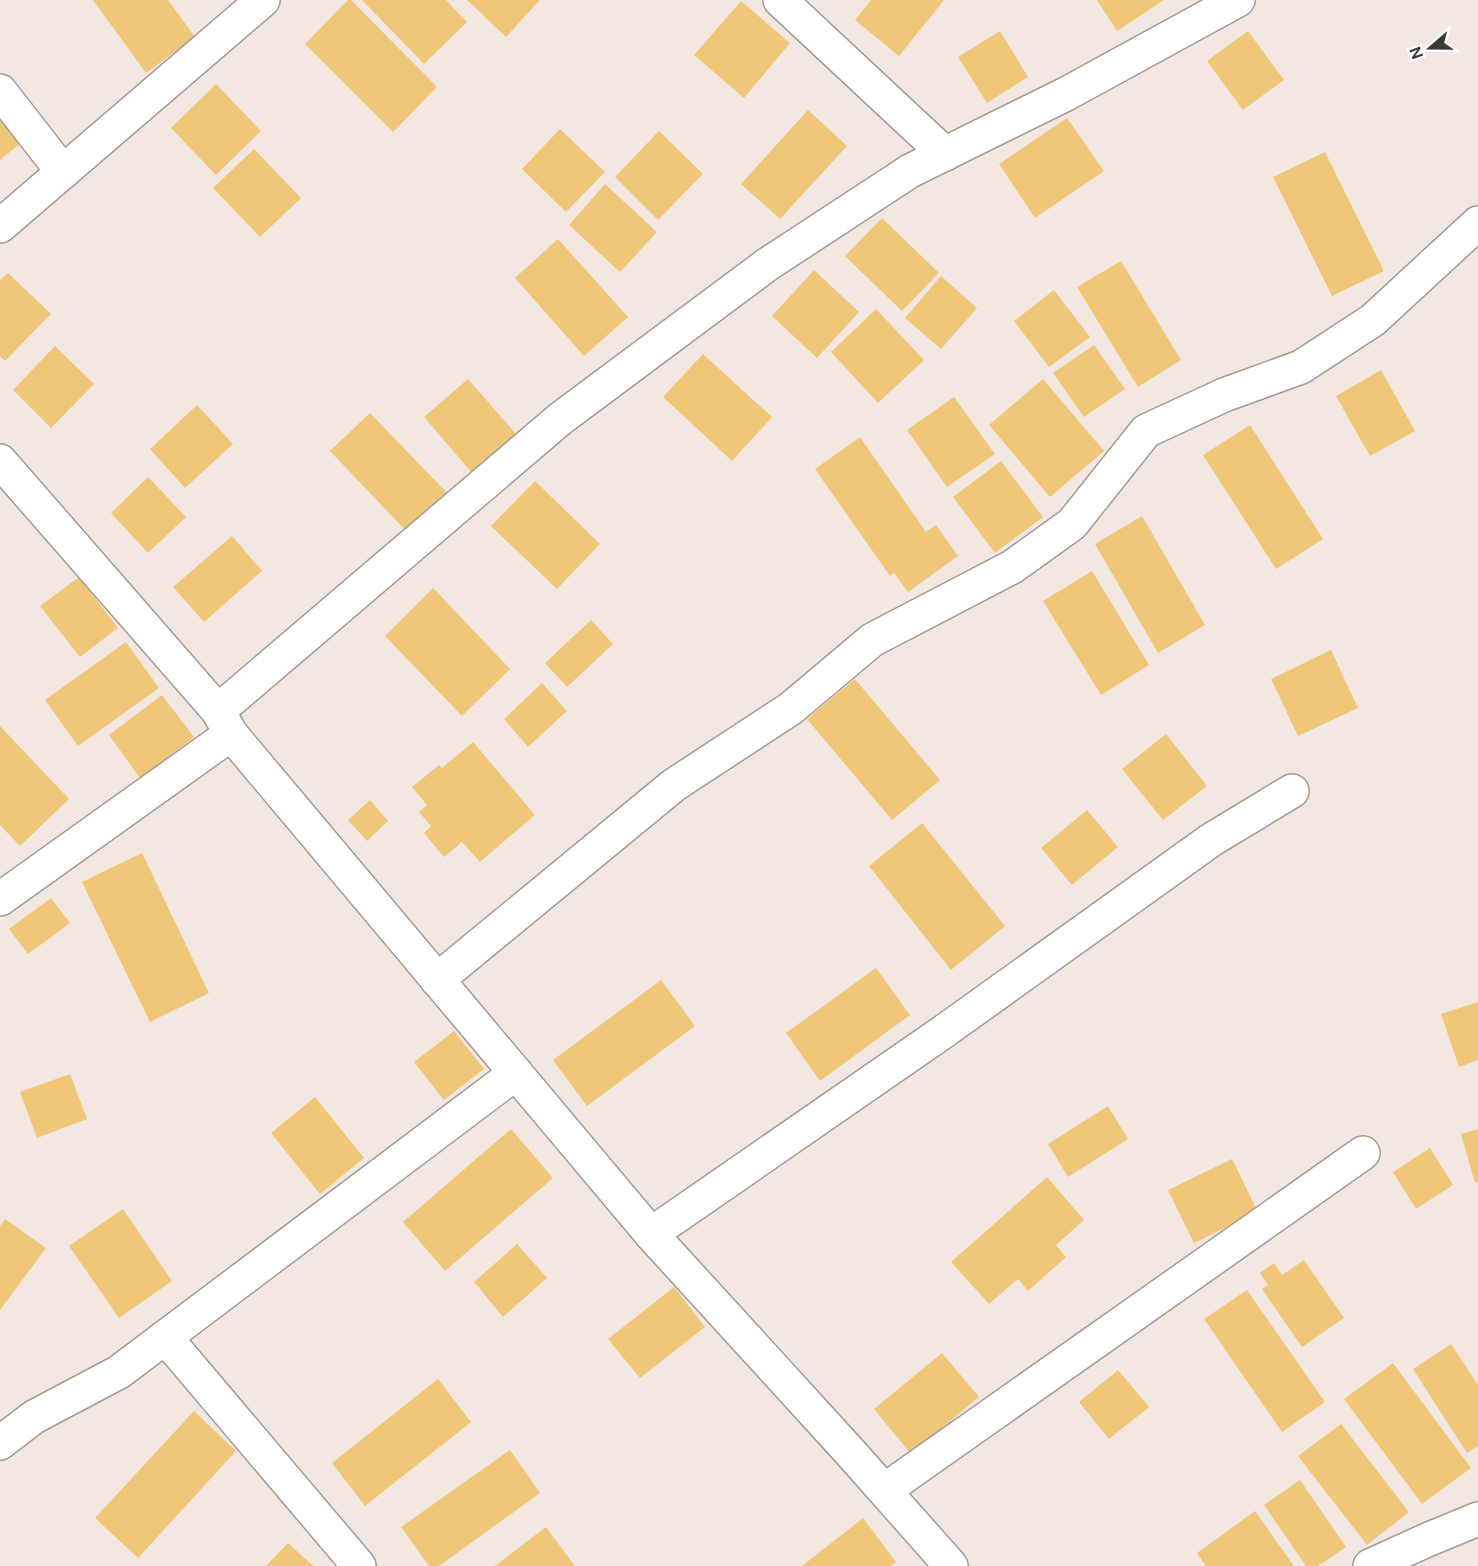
<svg xmlns="http://www.w3.org/2000/svg" width="1478" height="1566" viewBox="0 0 1478 1566" font-family="'DM Sans',sans-serif">
<style>
.building{fill:#f0c778}
.lines{fill:none;stroke-linecap:round;stroke-linejoin:round}
.minor-casing{stroke:#a49a94;stroke-width:36}
.minor{stroke:#fff;stroke-width:33}
</style>
<rect width="100%" height="100%" fill="#f3e8e1"/>
<!-- building -->
<g class="building">
<polygon points="93,0 168,0 195,37 146,73"/>
<polygon points="348,0 351,0 437,87 393,132 305,44"/>
<polygon points="362,0 446,0 467,22 424,64"/>
<polygon points="467,0 540,0 506,37"/>
<polygon points="871,0 944,0 899,56 855,20"/>
<polygon points="1097,0 1164,0 1117,31"/>
<polygon points="741,1 790,43 744,98 694,55"/>
<polygon points="1000,31 1028,77 987,103 958,57"/>
<polygon points="1248,31 1284,80 1243,110 1207,61"/>
<polygon points="216,84 261,131 216,175 171,128"/>
<polygon points="0,102 28,137 0,160"/>
<polygon points="808,110 847,146 780,219 741,184"/>
<polygon points="1067,118 1104,171 1035,218 999,164"/>
<polygon points="560,129 605,172 566,212 522,169"/>
<polygon points="659,131 703,174 658,220 615,177"/>
<polygon points="254,149 301,198 260,237 213,188"/>
<polygon points="1325,152 1384,271 1332,296 1273,177"/>
<polygon points="605,184 657,232 620,272 569,225"/>
<polygon points="882,218 939,273 902,311 845,256"/>
<polygon points="558,239 628,317 584,356 515,278"/>
<polygon points="1121,261 1181,360 1138,387 1077,287"/>
<polygon points="814,270 859,312 817,358 772,316"/>
<polygon points="8,273 51,314 5,361 0,356 0,280"/>
<polygon points="941,276 977,308 941,349 905,318"/>
<polygon points="1054,290 1090,337 1049,367 1014,321"/>
<polygon points="876,309 924,360 878,403 831,352"/>
<polygon points="1094,345 1125,389 1084,417 1053,373"/>
<polygon points="55,346 94,384 51,428 13,390"/>
<polygon points="703,354 772,417 732,461 663,397"/>
<polygon points="1381,370 1415,431 1370,456 1336,396"/>
<polygon points="468,379 517,435 472,473 424,417"/>
<polygon points="1043,379 1104,451 1050,497 989,425"/>
<polygon points="954,397 995,454 947,487 907,430"/>
<polygon points="197,405 233,444 185,488 150,449"/>
<polygon points="370,413 448,494 408,533 330,451"/>
<polygon points="1250,425 1323,539 1276,569 1203,455"/>
<polygon points="860,437 926,532 936,525 958,556 908,592 894,573 890,576 815,469"/>
<polygon points="1001,461 1043,517 995,553 953,497"/>
<polygon points="148,477 186,517 148,553 111,513"/>
<polygon points="535,481 600,544 557,589 491,526"/>
<polygon points="1142,516 1205,625 1158,653 1095,544"/>
<polygon points="232,536 262,571 204,622 173,587"/>
<polygon points="1092,571 1149,665 1101,695 1043,601"/>
<polygon points="79,577 118,628 80,657 40,606"/>
<polygon points="433,588 510,669 462,716 385,636"/>
<polygon points="591,620 613,644 567,687 545,663"/>
<polygon points="126,642 159,688 78,746 45,700"/>
<polygon points="1331,650 1358,708 1298,736 1271,679"/>
<polygon points="855,679 940,780 892,820 807,719"/>
<polygon points="542,683 567,711 528,747 504,719"/>
<polygon points="162,695 194,737 140,778 109,735"/>
<polygon points="0,726 69,799 20,846 0,825"/>
<polygon points="1166,734 1207,786 1163,820 1122,769"/>
<polygon points="473,742 535,815 480,862 462,842 444,857 424,833 431,826 419,812 427,805 412,787 439,765 442,768"/>
<polygon points="370,800 388,821 367,841 348,820"/>
<polygon points="1087,810 1118,847 1072,885 1041,848"/>
<polygon points="922,823 1005,926 951,970 869,866"/>
<polygon points="142,853 209,993 150,1022 82,882"/>
<polygon points="51,898 70,923 28,954 9,929"/>
<polygon points="876,968 910,1015 820,1081 786,1033"/>
<polygon points="661,980 695,1026 587,1106 553,1060"/>
<polygon points="1478,1002 1478,1060 1459,1067 1441,1014"/>
<polygon points="454,1031 484,1069 444,1100 414,1062"/>
<polygon points="70,1074 87,1119 37,1138 20,1092"/>
<polygon points="315,1097 364,1158 320,1194 271,1133"/>
<polygon points="1108,1106 1128,1139 1068,1177 1048,1144"/>
<polygon points="511,1129 553,1178 445,1271 403,1222"/>
<polygon points="1478,1129 1478,1182 1475,1183 1461,1134"/>
<polygon points="1430,1148 1453,1185 1416,1209 1393,1172"/>
<polygon points="1232,1159 1258,1212 1194,1243 1168,1190"/>
<polygon points="1047,1177 1084,1220 1056,1245 1066,1257 1028,1291 1018,1279 989,1304 951,1262"/>
<polygon points="123,1209 172,1281 119,1318 69,1246"/>
<polygon points="5,1219 46,1248 0,1310 0,1226"/>
<polygon points="517,1244 547,1278 503,1317 474,1282"/>
<polygon points="1304,1260 1344,1318 1302,1347 1262,1289 1268,1285 1260,1273 1274,1263 1282,1275"/>
<polygon points="674,1287 705,1327 640,1378 608,1339"/>
<polygon points="1247,1290 1325,1402 1282,1432 1204,1319"/>
<polygon points="1451,1344 1478,1385 1478,1446 1467,1453 1413,1369"/>
<polygon points="942,1353 979,1397 911,1454 874,1409"/>
<polygon points="1393,1363 1471,1468 1422,1504 1344,1399"/>
<polygon points="1118,1370 1149,1407 1109,1439 1079,1402"/>
<polygon points="438,1379 471,1422 365,1506 332,1463"/>
<polygon points="194,1411 236,1451 138,1558 95,1518"/>
<polygon points="1341,1424 1409,1512 1367,1545 1298,1456"/>
<polygon points="510,1450 540,1493 439,1566 429,1566 401,1527"/>
<polygon points="1300,1480 1346,1547 1318,1566 1306,1566 1264,1505"/>
<polygon points="1255,1511 1294,1566 1206,1566 1197,1553"/>
<polygon points="863,1518 896,1562 891,1566 802,1566"/>
<polygon points="546,1527 575,1566 495,1566"/>
<polygon points="288,1543 313,1566 266,1566"/>
</g>
<g class="lines">
<defs>
<g id="minor">
<polyline points="780,0 945,154"/>
<polyline points="0,91 63,172"/>
<polyline points="0,226 263,0"/>
<polyline points="0,461 218,711 231,734 651,1234 850,1452 951,1566"/>
<polyline points="218,711 560,419 768,264 910,171 1066,94 1238,0"/>
<polyline points="0,899 231,734"/>
<polyline points="437,980 674,785 790,709 872,640 1012,567 1072,524 1146,431 1224,395 1301,367 1373,320 1478,223"/>
<polyline points="651,1234 943,1032 1211,840 1292,791"/>
<polyline points="165,1337 359,1566"/>
<polyline points="0,1443 34,1417 119,1372 516,1073"/>
<polyline points="885,1490 1363,1153"/>
<polyline points="1370,1566 1427,1540 1478,1519"/>
</g>
</defs>
<!-- minor casing -->
<use href="#minor" class="minor-casing"/>
<!-- minor -->
<use href="#minor" class="minor"/>
</g>
<!-- north arrow -->
<g transform="translate(1430 48) rotate(250)" stroke="#ffffff" stroke-width="4.5" paint-order="stroke">
<path d="M0-4.5L10 22L0 15L-10 22Z" fill="#3c3835"/>
<text y="-9" font-size="16" font-weight="bold" text-anchor="middle" fill="#3c3835">N</text>
</g>
</svg>
